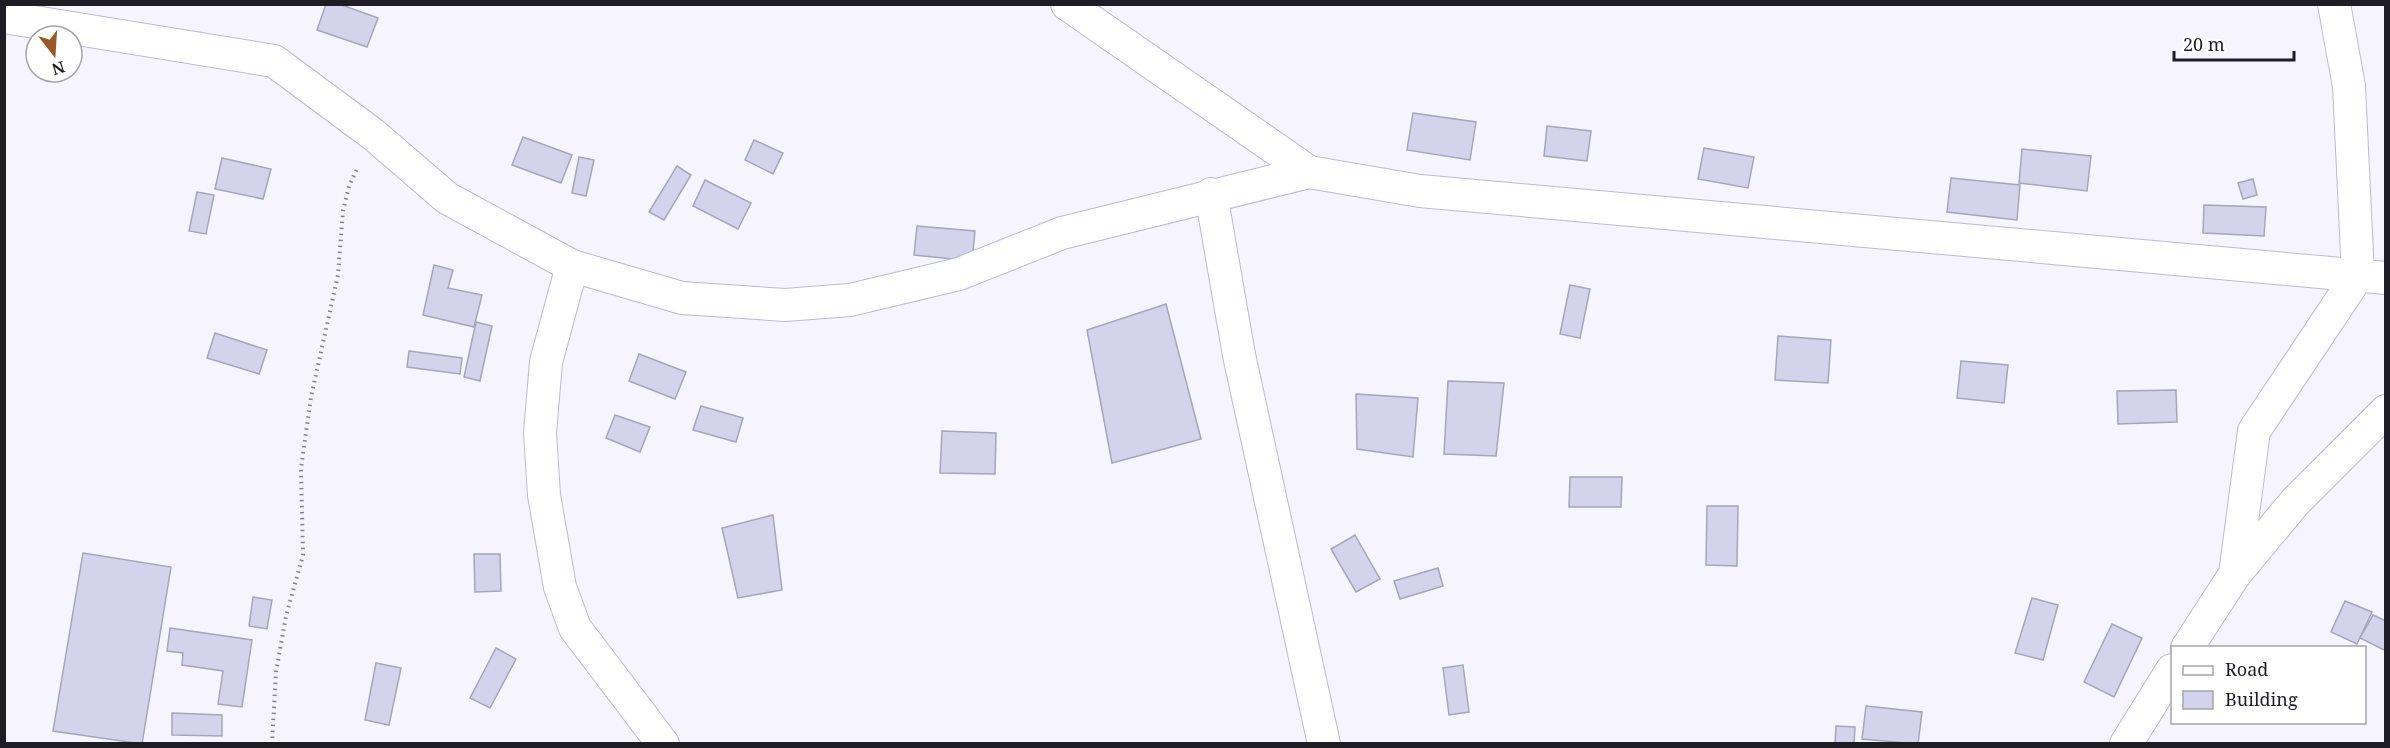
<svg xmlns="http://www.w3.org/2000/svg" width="2390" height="748" viewBox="0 0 2390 748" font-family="'Noto Serif',serif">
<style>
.building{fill:#d5d3eb;stroke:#a6a5bc;stroke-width:1.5}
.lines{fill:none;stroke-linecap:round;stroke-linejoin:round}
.minor-casing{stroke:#bcbad1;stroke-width:34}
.path{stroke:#83828c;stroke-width:4;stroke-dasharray:1.5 4.5;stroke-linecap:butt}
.minor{stroke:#fff;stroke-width:32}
</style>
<rect width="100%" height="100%" fill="#f6f5ff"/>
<!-- building -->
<g class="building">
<polygon points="326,4 339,4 378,18 367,47 317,30"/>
<polygon points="1413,113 1476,122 1470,160 1407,150"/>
<polygon points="1547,126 1591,131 1587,161 1544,156"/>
<polygon points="523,137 572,155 561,183 512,165"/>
<polygon points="754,140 783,153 773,174 745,160"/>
<polygon points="1704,148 1754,157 1748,188 1698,179"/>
<polygon points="2022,149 2091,156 2087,191 2019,183"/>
<polygon points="579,157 594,160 586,196 572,193"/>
<polygon points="222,158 271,169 263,199 215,189"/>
<polygon points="677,166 691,175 664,220 649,212"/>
<polygon points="1951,178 2020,185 2017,220 1947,212"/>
<polygon points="2253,179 2257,195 2243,199 2238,183"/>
<polygon points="705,180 751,203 738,229 693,206"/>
<polygon points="197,192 214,195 206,234 189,231"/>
<polygon points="2204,205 2266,207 2264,236 2203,233"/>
<polygon points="917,226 975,231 972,261 914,255"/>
<polygon points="434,265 453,270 448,288 482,295 474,327 423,315"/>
<polygon points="1570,285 1590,289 1580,338 1560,334"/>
<polygon points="1166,304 1201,439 1112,463 1087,330"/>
<polygon points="476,322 492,326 480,381 464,377"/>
<polygon points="215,333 267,350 259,374 207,358"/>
<polygon points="1778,336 1831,340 1828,383 1775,380"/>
<polygon points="409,351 462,358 460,374 407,367"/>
<polygon points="639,354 686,372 675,399 629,381"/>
<polygon points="1961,361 2008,365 2004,403 1957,398"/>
<polygon points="1448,381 1504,383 1496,456 1444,454"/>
<polygon points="2176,390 2177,422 2118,424 2117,391"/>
<polygon points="1356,394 1418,398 1413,457 1357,449"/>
<polygon points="701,406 743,418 736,442 693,430"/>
<polygon points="615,415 650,427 640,452 606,438"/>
<polygon points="942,431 996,433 995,474 940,473"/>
<polygon points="1570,477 1622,477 1621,507 1569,507"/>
<polygon points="1707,506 1738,506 1737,566 1706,565"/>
<polygon points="773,515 782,590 738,598 722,528"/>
<polygon points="1355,535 1380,579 1356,592 1331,549"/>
<polygon points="83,553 171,567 142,744 53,731"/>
<polygon points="474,554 500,554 501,591 475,592"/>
<polygon points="1438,568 1443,586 1400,599 1394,581"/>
<polygon points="253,597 272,600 267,629 249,626"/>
<polygon points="2032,598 2058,605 2043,660 2015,653"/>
<polygon points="2345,601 2372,612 2357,644 2331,632"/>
<polygon points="2373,615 2386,621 2386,651 2360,638"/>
<polygon points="2112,624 2142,638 2114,697 2084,682"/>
<polygon points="170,628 252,640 242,707 218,704 223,671 182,665 183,653 167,651"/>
<polygon points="496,648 516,659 490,708 470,698"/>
<polygon points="376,663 401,668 389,725 365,720"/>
<polygon points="1463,665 1469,712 1449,715 1443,668"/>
<polygon points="1866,706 1922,712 1918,744 1862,739"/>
<polygon points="172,713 222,715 222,736 172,735"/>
<polygon points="1836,726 1855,727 1854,744 1835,744"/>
</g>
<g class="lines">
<defs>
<g id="minor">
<polyline points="1067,4 1309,172 1420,191 2386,278"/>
<polyline points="4,17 274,61 374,135 447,198 572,266 682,298 785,305 850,300 959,274 1062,233 1309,172"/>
<polyline points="1211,194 1239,355 1324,744"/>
<polyline points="572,266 546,362 540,433 544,495 560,587 575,628 663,744"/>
<polyline points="2236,573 2295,502 2386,411"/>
<polyline points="2187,648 2235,574 2254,431 2358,275 2349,86 2334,4"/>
<polyline points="2126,744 2172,670"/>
</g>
</defs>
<!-- minor casing -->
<use href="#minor" class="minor-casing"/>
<!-- path -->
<polyline class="path" points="272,744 276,672 286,616 303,555 301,468 311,397 338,275 343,211 349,186 357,169"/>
<!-- minor -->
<use href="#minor" class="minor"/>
</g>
<!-- border -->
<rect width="2390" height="748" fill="none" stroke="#1e1d26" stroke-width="12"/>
<!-- legend -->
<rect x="2171" y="646" width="195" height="78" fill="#ffffff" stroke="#a5a5a8" stroke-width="1.5"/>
<rect x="2183" y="666" width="30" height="9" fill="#ffffff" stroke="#a5a5a8" stroke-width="1.5"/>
<text x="2225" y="676" font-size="18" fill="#1e1d26">Road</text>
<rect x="2183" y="691" width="30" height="18" fill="#d5d3eb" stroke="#a5a5a8" stroke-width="1.5"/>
<text x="2225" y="706" font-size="18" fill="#1e1d26">Building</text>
<!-- north arrow -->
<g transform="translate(54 54) rotate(163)"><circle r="28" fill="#ffffff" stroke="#a5a5a8" stroke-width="1.5"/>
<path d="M0-4.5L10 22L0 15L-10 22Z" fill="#995824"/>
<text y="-9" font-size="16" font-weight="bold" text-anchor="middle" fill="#1e1d26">N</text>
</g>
<!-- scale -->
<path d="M2174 51v9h120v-9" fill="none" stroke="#1e1d26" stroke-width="3"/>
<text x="2183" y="51" font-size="18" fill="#1e1d26" stroke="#ffffff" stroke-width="4.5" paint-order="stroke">20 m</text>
</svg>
